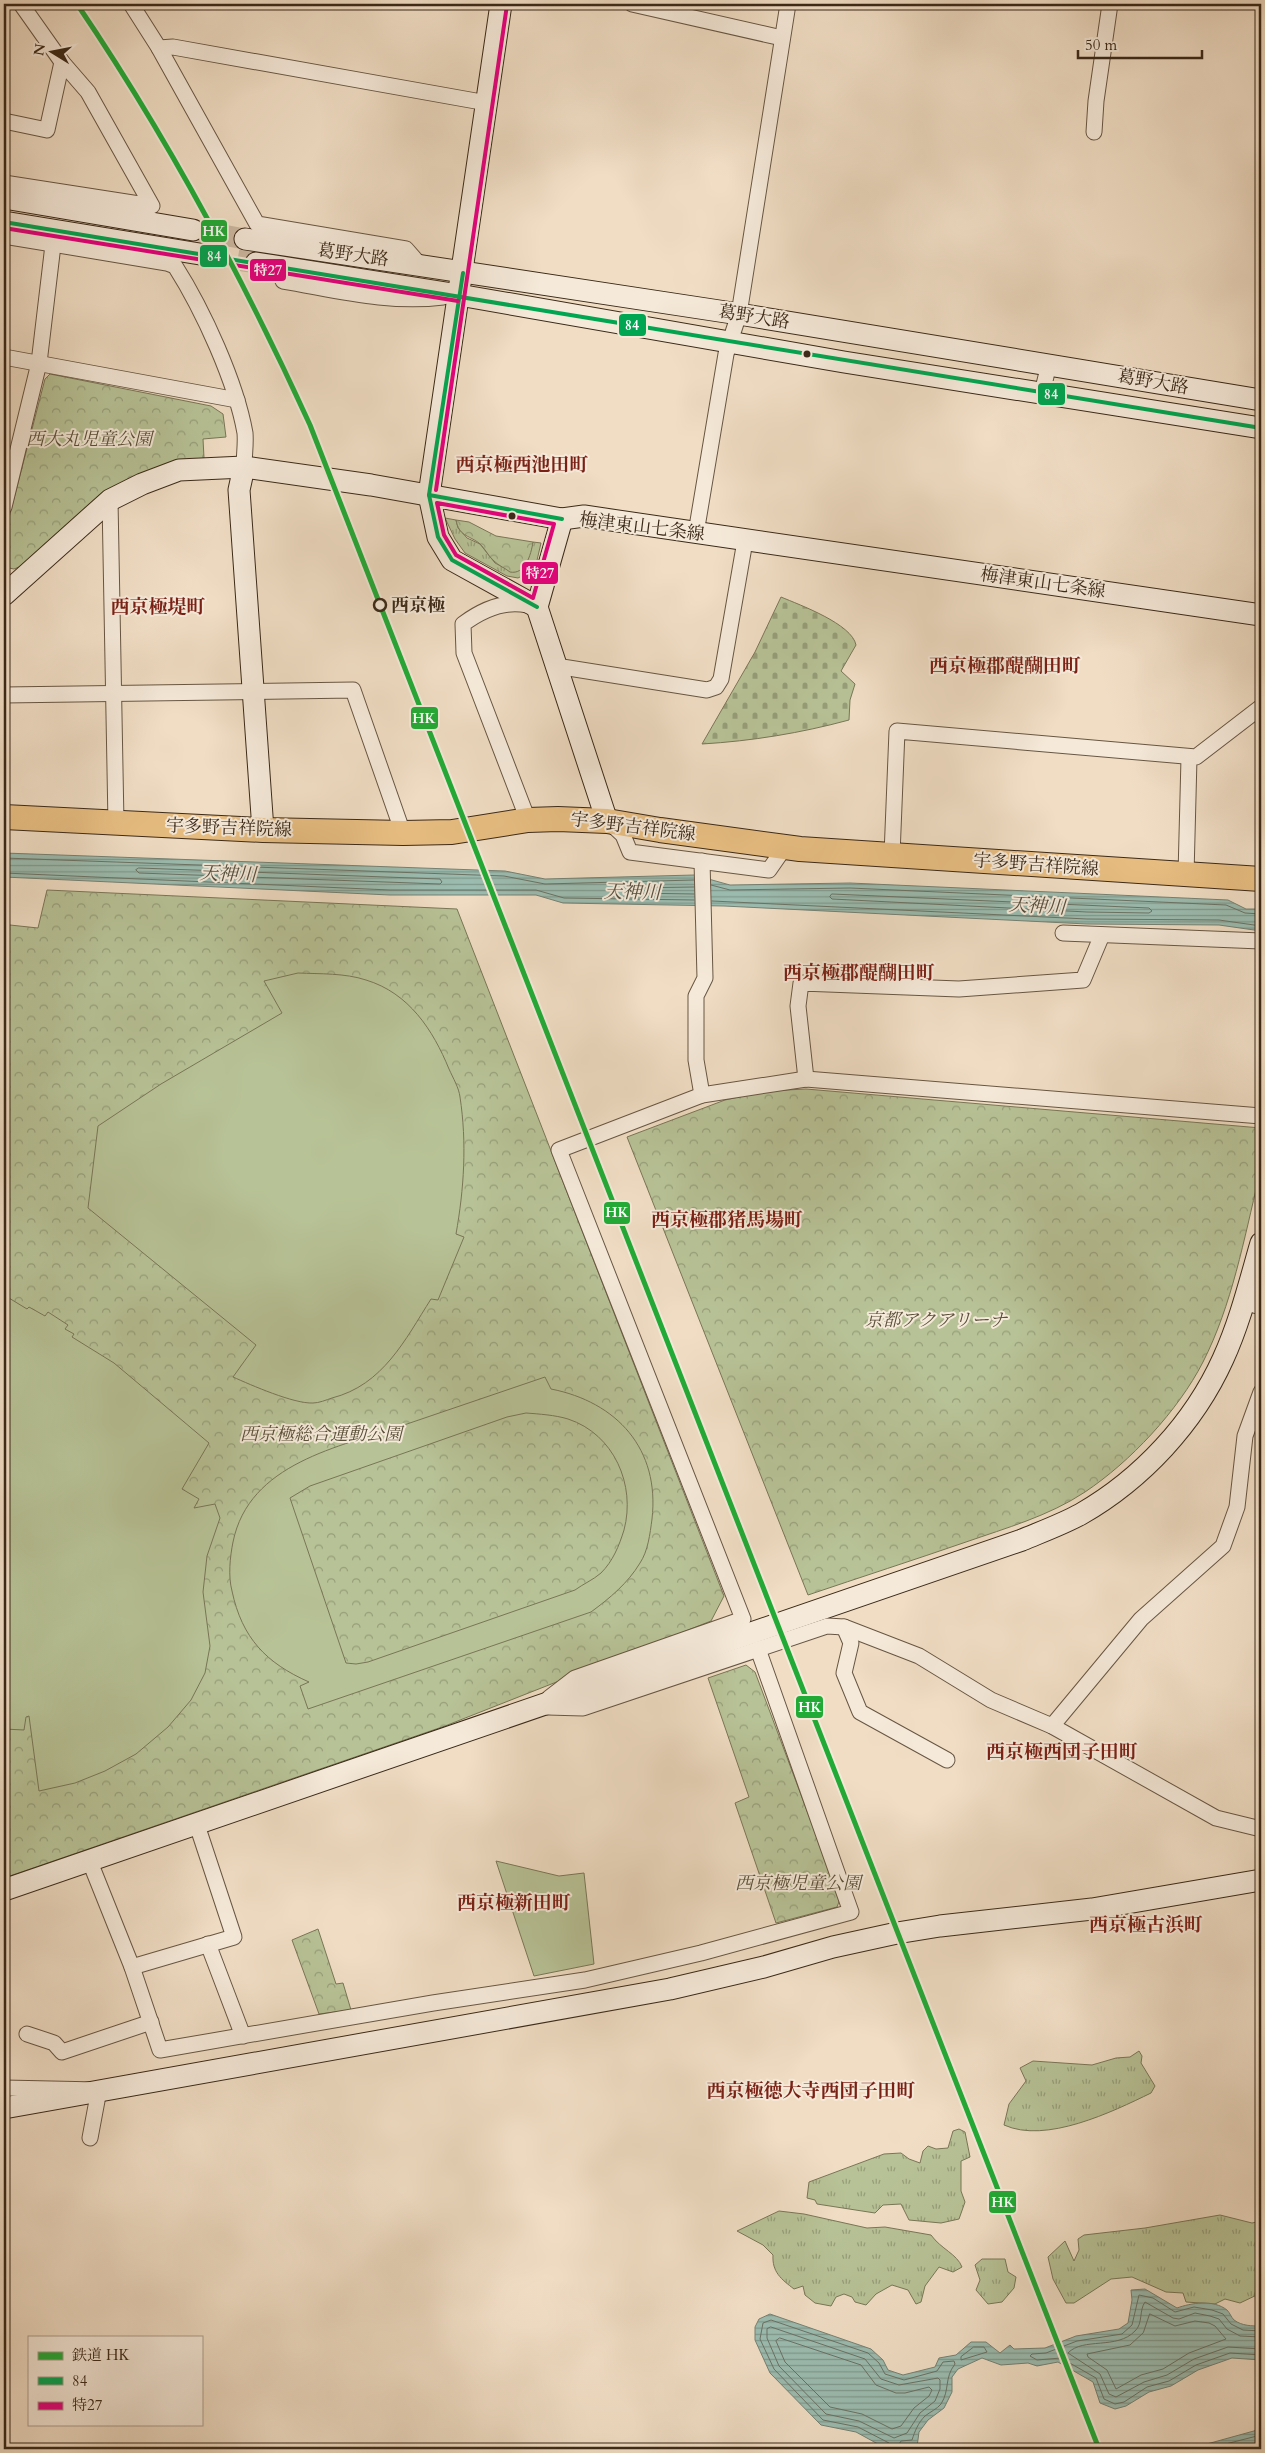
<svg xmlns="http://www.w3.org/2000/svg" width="1265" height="2453" viewBox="0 0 1265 2453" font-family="Cardo,'Noto Serif JP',serif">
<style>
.grass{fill:url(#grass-tufts);stroke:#797657}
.cemetery{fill:url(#cemetery-stones);stroke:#797657}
.park{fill:url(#park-crowns);stroke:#797657}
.pitch{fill:#b7c296;stroke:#797657;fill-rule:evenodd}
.water{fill:url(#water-rules);stroke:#758173}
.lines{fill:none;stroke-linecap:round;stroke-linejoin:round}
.shore{stroke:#6b7264;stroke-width:1}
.secondary-tunnel{stroke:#ccb9a2;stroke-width:21;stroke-dasharray:21 11;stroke-linecap:butt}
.street-casing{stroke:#685643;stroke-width:17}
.secondary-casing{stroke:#3b2918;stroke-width:23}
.primary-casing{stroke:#3b2918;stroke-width:26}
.street{stroke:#f5e9d9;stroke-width:15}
.secondary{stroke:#f5e9d9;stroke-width:21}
.primary{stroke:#e8be82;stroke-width:24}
.bus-1-casing{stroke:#f5e9d9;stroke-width:8}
.bus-2-casing{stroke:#f5e9d9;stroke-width:8}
.bus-1{stroke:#00a651;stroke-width:4}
.bus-2{stroke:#e5007d;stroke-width:4}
.rail-1-casing{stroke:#f5e9d9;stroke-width:9}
.rail-1{stroke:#21ab36;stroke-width:5}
.bus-dot{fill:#3b2918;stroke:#f5e9d9;stroke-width:2}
.stop-dot{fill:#f5e9d9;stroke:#3b2918;stroke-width:2.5}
.labels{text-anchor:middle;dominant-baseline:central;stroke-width:4;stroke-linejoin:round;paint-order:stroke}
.street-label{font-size:18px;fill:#3b2918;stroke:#f5e9d9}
.park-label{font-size:18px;font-style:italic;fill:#5a4f38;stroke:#f5e9d9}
.stop-label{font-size:18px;font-weight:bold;fill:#3b2918;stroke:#f5e9d9;text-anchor:start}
.neighbourhood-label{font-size:19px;font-weight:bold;fill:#7a1f14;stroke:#f5e9d9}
.water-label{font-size:19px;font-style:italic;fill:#534e3e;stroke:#f5e9d9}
.line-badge{stroke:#f5e9d9;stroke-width:2}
.badge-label{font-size:14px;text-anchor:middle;font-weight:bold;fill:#fff}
</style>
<defs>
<pattern id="grass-tufts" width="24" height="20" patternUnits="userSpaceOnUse" patternTransform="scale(1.25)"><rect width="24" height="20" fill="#b7c296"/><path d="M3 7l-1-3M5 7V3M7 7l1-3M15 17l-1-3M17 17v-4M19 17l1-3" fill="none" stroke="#969e79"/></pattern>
<pattern id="cemetery-stones" width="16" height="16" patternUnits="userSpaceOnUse" patternTransform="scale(1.25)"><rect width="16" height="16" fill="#b7c296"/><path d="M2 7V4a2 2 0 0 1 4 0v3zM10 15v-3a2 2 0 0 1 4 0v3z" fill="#969e79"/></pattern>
<pattern id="park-crowns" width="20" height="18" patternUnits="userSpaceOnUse" patternTransform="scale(1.25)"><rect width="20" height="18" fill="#b7c296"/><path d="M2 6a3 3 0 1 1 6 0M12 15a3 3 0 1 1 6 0" fill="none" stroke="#969e79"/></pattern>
<pattern id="water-rules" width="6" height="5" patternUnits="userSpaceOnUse" patternTransform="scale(1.25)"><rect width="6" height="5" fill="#9bbcb0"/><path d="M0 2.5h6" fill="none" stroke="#80998e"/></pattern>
</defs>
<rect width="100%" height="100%" fill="#f0ddc4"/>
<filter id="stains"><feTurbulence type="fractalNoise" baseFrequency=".004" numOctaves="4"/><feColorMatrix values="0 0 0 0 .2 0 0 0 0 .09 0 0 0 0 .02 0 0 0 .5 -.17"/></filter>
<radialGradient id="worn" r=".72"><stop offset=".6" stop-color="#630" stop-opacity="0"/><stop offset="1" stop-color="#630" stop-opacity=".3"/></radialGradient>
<!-- grass -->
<g class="grass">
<polygon points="445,518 456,520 458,528 467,538 480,544 495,563 507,569 525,565 533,542 541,543 535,569 518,578 507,576 465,553 455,539"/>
<path d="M1139 2051 1142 2056 1141 2063 1155 2086 1151 2093C1112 2112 1046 2144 1004 2125L1009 2104 1026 2081 1020 2068 1033 2061 1092 2065 1116 2058 1130 2057Z"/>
<polygon points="959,2129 965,2132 970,2157 961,2161 961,2191 965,2202 959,2219 941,2223 909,2220 901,2204 883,2205 875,2213 817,2204 815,2200 807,2198 809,2182 884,2154 901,2153 909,2159 920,2163 923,2151 928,2146 936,2149 948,2148 953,2131"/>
<path d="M779 2211 804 2214 867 2228 885 2227 931 2235C941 2249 957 2254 962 2267L953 2272 939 2267 925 2286 921 2302 916 2304 908 2290 892 2285 876 2294 866 2305 855 2302 852 2297 844 2294 836 2297 831 2306 815 2303 805 2295 803 2286 794 2289C781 2279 772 2272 773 2255L763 2245 737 2231Z"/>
<polygon points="1220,2215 1252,2223 1261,2221 1261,2293 1240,2303 1225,2299 1215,2304 1186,2302 1183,2293 1166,2292 1132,2277 1111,2279 1074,2303 1066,2303 1053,2279 1048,2257 1065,2241 1074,2261 1079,2250 1078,2239 1084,2235 1145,2228"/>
<polygon points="982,2259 1005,2259 1008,2272 1016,2277 1014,2288 1002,2302 988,2304 976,2290 980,2280 975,2265"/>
</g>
<!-- cemetery -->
<path class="cemetery" d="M781 597C800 605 852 624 856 645L841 671 855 684 850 700 849 720C801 733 752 741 702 744L755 652Z"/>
<!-- park -->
<g class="park">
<polygon points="50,374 211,406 223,414 226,437 203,439 204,458 165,467 29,563 14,569 4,567 4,537 45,379"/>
<path d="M456 520 469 522 496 536 533 542C531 555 525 575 510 572 505 568 499 566 494 561 488 556 485 548 479 543 468 535 459 536 456 520Z"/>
<polygon points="47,890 457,909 724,1596 711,1621 445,1726 4,1878 4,933 10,925 38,928"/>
<path d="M806 1089 1261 1128V1165L1259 1177C1244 1239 1232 1305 1203 1362 1178 1411 1130 1462 1085 1492 1049 1516 1006 1528 966 1542 914 1560 861 1577 808 1595L627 1137 725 1100 766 1091Z"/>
<polygon points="746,1665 755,1672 840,1899 837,1907 776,1923 735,1803 749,1797 708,1678"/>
<polygon points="318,1929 336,1984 343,1983 351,2010 319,2014 292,1940"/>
</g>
<!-- pitch -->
<g class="pitch">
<path d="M298 973C320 974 345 973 366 980 409 993 433 1030 449 1069 453 1078 459 1088 460 1097 467 1143 464 1189 456 1234L464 1237 438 1300 431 1299C405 1340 383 1385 332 1398 326 1400 319 1403 313 1403 294 1404 251 1385 233 1377L256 1345 88 1208 98 1126 161 1084 282 1013 264 981Z"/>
<polygon points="4,1295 27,1309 29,1307 45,1316 48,1312 68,1325 65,1329 74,1334 72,1337 114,1363 209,1443 182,1489 199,1499 194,1508 215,1504 220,1518 207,1556 203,1592 210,1646 205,1673 191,1700 168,1727 136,1754 105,1771 75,1783 39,1791 29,1716 26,1717 24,1730 4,1729"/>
<path d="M545 1377 551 1389C617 1402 660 1449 652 1519 650 1534 648 1551 640 1563 628 1583 610 1598 591 1612L308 1709 300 1686 309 1682C266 1663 242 1638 232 1591 228 1576 230 1557 233 1542 249 1463 339 1447 404 1425 451 1409 498 1393 545 1377ZM526 1413C539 1414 555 1415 568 1419 614 1434 636 1485 624 1530 619 1546 613 1561 601 1573 593 1580 583 1584 575 1590L368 1662 356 1664 346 1663 290 1498 310 1486 507 1417Z"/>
<polygon points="496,1861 559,1876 584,1873 594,1964 534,1976"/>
</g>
<!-- water -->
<g class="water">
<polygon points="4,853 505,871 545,879 694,875 730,885 850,883 1228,900 1246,909 1261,909 1261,931 1219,925 1087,924 724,906 563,903 536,895 390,895 4,877"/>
<path d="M1145 2289 1177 2308C1191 2303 1213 2299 1227 2310 1230 2313 1231 2317 1234 2320 1242 2326 1252 2326 1261 2326V2360L1232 2358 1198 2370 1171 2386 1149 2392 1126 2406 1115 2409 1100 2403 1093 2382 1058 2362 1037 2366 1028 2363 1001 2365 982 2358 958 2369 952 2377V2392L944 2408 928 2420 919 2432 917 2447 904 2445 899 2449H887L856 2432 821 2425 770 2373 755 2340V2327L759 2319 770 2314 871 2349 883 2360 888 2370 903 2375 935 2367 939 2358 956 2355 971 2342H986L1000 2353 1010 2345 1014 2349 1045 2348 1076 2336 1119 2329 1128 2323 1132 2300 1131 2290Z"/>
<polygon points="1261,2429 1261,2449 1189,2449 1196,2447"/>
</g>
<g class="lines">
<!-- shore -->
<g class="shore">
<polyline points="4,858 504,876 545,884 694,880"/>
<polygon points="139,868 440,879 442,882 440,884 139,873 136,870"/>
<polyline points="4,873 390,890 536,890 564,898 694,900"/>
<polyline points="711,885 730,890 850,888 1226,905 1245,913 1261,914"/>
<polyline points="694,887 632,888 630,890 632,893 694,894"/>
<polygon points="832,894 1149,908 1152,911 1149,913 1087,912 832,899 830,897"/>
<polyline points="712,901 1087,919 1219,920 1261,926"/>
<polygon points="1150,2314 1175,2326 1195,2321 1209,2323 1215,2326 1226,2339 1189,2353 1163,2369 1141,2375 1116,2389 1107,2370 1088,2357 1087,2354 1130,2345 1143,2333"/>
<polygon points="771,2327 865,2359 881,2379 899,2385 938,2378 940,2380 940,2389 935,2401 920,2413 907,2433 894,2438 859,2421 826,2414 779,2366 767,2338 767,2329"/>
<polyline points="1261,2331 1243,2330 1231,2324 1223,2314 1212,2310 1194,2307 1175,2312 1153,2298 1139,2295 1132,2325 1122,2334 1077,2341 1046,2353 1032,2354 1030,2356 1037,2360 1061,2358 1096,2378 1104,2399 1115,2404 1124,2402 1147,2387 1169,2381 1196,2365 1230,2353 1261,2355"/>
<path d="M1261 2337 1240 2336 1227 2329 1219 2319 1210 2316 1195 2313 1179 2319 1173 2318 1145 2302C1139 2310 1143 2324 1135 2331 1117 2350 1083 2337 1068 2353L1100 2374 1109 2394 1116 2397 1144 2382 1167 2375 1194 2359 1228 2347 1261 2349"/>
<polygon points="780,2338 861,2365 876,2385 896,2393 905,2393 929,2387 932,2390 929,2396 914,2408 901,2426 892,2429 862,2414 830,2407 785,2362 776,2341"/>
<polygon points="974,2347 984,2347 987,2352 961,2360 961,2357"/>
<path d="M891 2449 889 2443 858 2427 823 2420 774 2369 760 2339 763 2323 771 2320 868 2353 879 2363 885 2374 904 2380 937 2371 943 2362 954 2361 955 2364C944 2378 950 2390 941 2404 937 2409 930 2412 925 2416 918 2423 915 2431 912 2440L901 2441 896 2449"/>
<polyline points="1206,2449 1261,2435"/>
</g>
<!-- secondary-tunnel -->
<g class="secondary-tunnel">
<polyline points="193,230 245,239"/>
<polyline points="206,255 256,263"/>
</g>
<defs>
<g id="street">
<polyline points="131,4 159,48 257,224 406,249 420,265"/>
<polyline points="632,4 782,38"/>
<polyline points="159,48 173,47 487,103"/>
<polyline points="4,121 47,130 62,62"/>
<polyline points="1094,132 1096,101 1110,4"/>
<polyline points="4,183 152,206 88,92 62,62 21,4"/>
<path d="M4 236 167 263 175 266C203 310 236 382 245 433 246 444 244 456 244 467"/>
<path d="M283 281C337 290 389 304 443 297"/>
<polyline points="4,357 237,400"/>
<polyline points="1042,393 1049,364"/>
<polyline points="110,500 116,823"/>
<polyline points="4,507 39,363 53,245"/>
<polyline points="696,533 726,354 739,314 788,4"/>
<path d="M527 605C504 600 482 610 463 624L464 653 528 820"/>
<polyline points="556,666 707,690 716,687 721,679 745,541"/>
<polyline points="4,695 353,690 403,833"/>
<polyline points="609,822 623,835 630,852 769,870 785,847"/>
<polyline points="892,855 897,731 1196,757 1261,707"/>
<polyline points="1186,875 1189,758"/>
<polyline points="1063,933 1261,941"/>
<polyline points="806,1079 798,1006 801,983 959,989 1083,980 1102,935"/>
<polyline points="702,1095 696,1060 696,996 705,978 702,861"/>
<polyline points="1244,1302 1261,1307"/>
<polyline points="844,1627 851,1643 844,1673 860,1712 947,1760"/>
<polyline points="549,1698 575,1678 743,1619 559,1150 702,1095 806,1079 1261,1116"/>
<polyline points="547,1707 583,1708 827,1626 844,1627 919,1656 991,1700 1052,1726 1216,1818 1261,1829"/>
<polyline points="1052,1726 1141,1619 1223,1546 1237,1507 1245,1436 1261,1392"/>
<polyline points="90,1862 132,1967 160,2050 433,2003 585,1980 701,1953 851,1912 758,1649"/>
<polyline points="208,1944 243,2036"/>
<polyline points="132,1967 234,1937 197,1825"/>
<polyline points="27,2034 54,2043 62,2052 151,2022"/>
<polyline points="4,2088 99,2090 90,2138"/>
</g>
<g id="secondary">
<polyline points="501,4 429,495 438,537 452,560 537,607"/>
<polyline points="4,198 193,230"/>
<polyline points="4,222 206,255"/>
<polyline points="245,239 739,314 1261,400"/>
<polyline points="256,263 459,295 844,362 1261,428"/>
<polyline points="244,467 239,490 263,830"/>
<polyline points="562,519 537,607 607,821"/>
<polyline points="4,595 110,500 142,484 179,470 244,467 371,485 562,519 584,516 1261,615"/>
<path d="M4 1890 1022 1540C1041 1532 1063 1524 1081 1514 1142 1479 1194 1423 1223 1359 1240 1322 1250 1281 1261 1243"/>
<polyline points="4,2108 670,1989 764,1967 833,1947 897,1933 940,1926 1092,1909 1261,1880"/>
</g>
<polyline id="primary" points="4,817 263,830 403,833 452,832 528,820 558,819 607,821 660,830 800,849 1261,879"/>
</defs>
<!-- street casing -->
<use href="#street" class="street-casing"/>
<!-- secondary casing -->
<use href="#secondary" class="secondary-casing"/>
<!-- primary casing -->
<use href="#primary" class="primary-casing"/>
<!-- street -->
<use href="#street" class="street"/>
<!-- secondary -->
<use href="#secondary" class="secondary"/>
<!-- primary -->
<use href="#primary" class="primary"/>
<defs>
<g id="bus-1">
<path d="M4 222C423 289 842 362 1261 428"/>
<polyline points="463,273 429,495 438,537 452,560 537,607"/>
<polyline points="429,495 562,519"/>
</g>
<g id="bus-2">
<polyline points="4,228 458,301"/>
<polyline points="436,490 507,5"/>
<polygon points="437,503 554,524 533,598 456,555 444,535"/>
</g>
</defs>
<!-- bus-1 casing -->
<use href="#bus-1" class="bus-1-casing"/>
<!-- bus-2 casing -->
<use href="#bus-2" class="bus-2-casing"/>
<!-- bus-1 -->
<use href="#bus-1" class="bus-1"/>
<!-- bus-2 -->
<use href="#bus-2" class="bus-2"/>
<defs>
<path id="rail-1" d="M77 4C168 138 243 278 310 425L1099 2449"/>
</defs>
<!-- rail-1 casing -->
<use href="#rail-1" class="rail-1-casing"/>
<!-- rail-1 -->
<use href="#rail-1" class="rail-1"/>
</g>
<!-- markers -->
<g class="bus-dot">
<circle cx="807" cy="354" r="4.5"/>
<circle cx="512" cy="516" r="4.5"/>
</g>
<circle class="stop-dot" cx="380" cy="605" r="6"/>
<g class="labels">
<!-- street labels -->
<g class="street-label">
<text transform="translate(353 255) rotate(8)">葛野大路</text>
<text transform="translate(754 317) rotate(9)">葛野大路</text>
<text transform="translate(1153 382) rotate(10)">葛野大路</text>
<text transform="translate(642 527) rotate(7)">梅津東山七条線</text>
<text transform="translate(1043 583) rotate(8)">梅津東山七条線</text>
<text transform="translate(633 827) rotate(7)">宇多野吉祥院線</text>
<text transform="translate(229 828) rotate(2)">宇多野吉祥院線</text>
<text transform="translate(1036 865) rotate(4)">宇多野吉祥院線</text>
</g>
<!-- park labels -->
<g class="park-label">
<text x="89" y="439">西大丸児童公園</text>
<text x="936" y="1320">京都アクアリーナ</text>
<text x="321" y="1434">西京極総合運動公園</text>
<text x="798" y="1883">西京極児童公園</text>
</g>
<!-- stop labels -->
<g class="stop-label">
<text x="391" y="605">西京極</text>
</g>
<!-- neighbourhood labels -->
<g class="neighbourhood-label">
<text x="522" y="465">西京極西池田町</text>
<text x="158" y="607">西京極堤町</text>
<text x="1005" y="666">西京極郡醍醐田町</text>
<text x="859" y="973">西京極郡醍醐田町</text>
<text x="727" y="1220">西京極郡猪馬場町</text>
<text x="1062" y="1752">西京極西団子田町</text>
<text x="514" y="1903">西京極新田町</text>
<text x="1146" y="1925">西京極古浜町</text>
<text x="811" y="2091">西京極徳大寺西団子田町</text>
</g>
<!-- water labels -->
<g class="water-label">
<text transform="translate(228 874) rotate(2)">天神川</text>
<text transform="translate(632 892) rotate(1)">天神川</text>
<text transform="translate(1037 906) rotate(3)">天神川</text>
</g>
</g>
<g class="line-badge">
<rect x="200" y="219" width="28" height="24" rx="5" fill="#21ab36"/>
<rect x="199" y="244" width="29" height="24" rx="5" fill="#00a651"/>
<rect x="249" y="258" width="38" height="24" rx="5" fill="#e5007d"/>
<rect x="618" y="313" width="29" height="24" rx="5" fill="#00a651"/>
<rect x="1037" y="382" width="29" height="24" rx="5" fill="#00a651"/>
<rect x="521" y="561" width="38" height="24" rx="5" fill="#e5007d"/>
<rect x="410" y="706" width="29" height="24" rx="5" fill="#21ab36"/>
<rect x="603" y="1201" width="28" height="24" rx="5" fill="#21ab36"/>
<rect x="795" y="1695" width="29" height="24" rx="5" fill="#21ab36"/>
<rect x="988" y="2190" width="29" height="24" rx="5" fill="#21ab36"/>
</g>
<g class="badge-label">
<text x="214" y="236">HK</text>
<text x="214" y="261">84</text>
<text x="268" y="275">特27</text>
<text x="632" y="330">84</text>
<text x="1051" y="399">84</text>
<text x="540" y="578">特27</text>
<text x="424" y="723">HK</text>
<text x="617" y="1217">HK</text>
<text x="810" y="1712">HK</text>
<text x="1003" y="2207">HK</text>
</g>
<!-- margin -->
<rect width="1265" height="2453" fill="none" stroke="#f0ddc4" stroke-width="20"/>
<rect x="5" y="5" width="1255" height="2443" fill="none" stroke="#3b2918" stroke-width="2.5"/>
<rect x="10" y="10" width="1245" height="2433" fill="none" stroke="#3b2918"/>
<!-- legend -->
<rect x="28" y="2336" width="175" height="90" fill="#f5e9d9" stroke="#ab9c8c"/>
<rect x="38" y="2352" width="25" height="8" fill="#21ab36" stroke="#ab9c8c"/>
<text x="72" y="2360" font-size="15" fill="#3b2918">鉄道 HK</text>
<rect x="38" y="2377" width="25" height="8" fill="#00a651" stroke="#ab9c8c"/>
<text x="72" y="2386" font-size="15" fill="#3b2918">84</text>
<rect x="38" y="2402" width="25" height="8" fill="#e5007d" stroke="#ab9c8c"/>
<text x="72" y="2410" font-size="15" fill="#3b2918">特27</text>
<!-- north arrow -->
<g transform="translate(52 52) rotate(280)" stroke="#f5e9d9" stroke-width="4" paint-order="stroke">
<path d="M0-4L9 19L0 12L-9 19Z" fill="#3b2918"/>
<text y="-8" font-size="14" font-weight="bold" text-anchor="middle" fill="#3b2918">N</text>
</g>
<!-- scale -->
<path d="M1078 50v8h124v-8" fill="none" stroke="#3b2918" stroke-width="2.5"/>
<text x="1085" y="50" font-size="15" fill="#3b2918" stroke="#f5e9d9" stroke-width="4" paint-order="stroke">50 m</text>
<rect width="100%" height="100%" filter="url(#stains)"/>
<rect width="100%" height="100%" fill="url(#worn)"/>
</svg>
